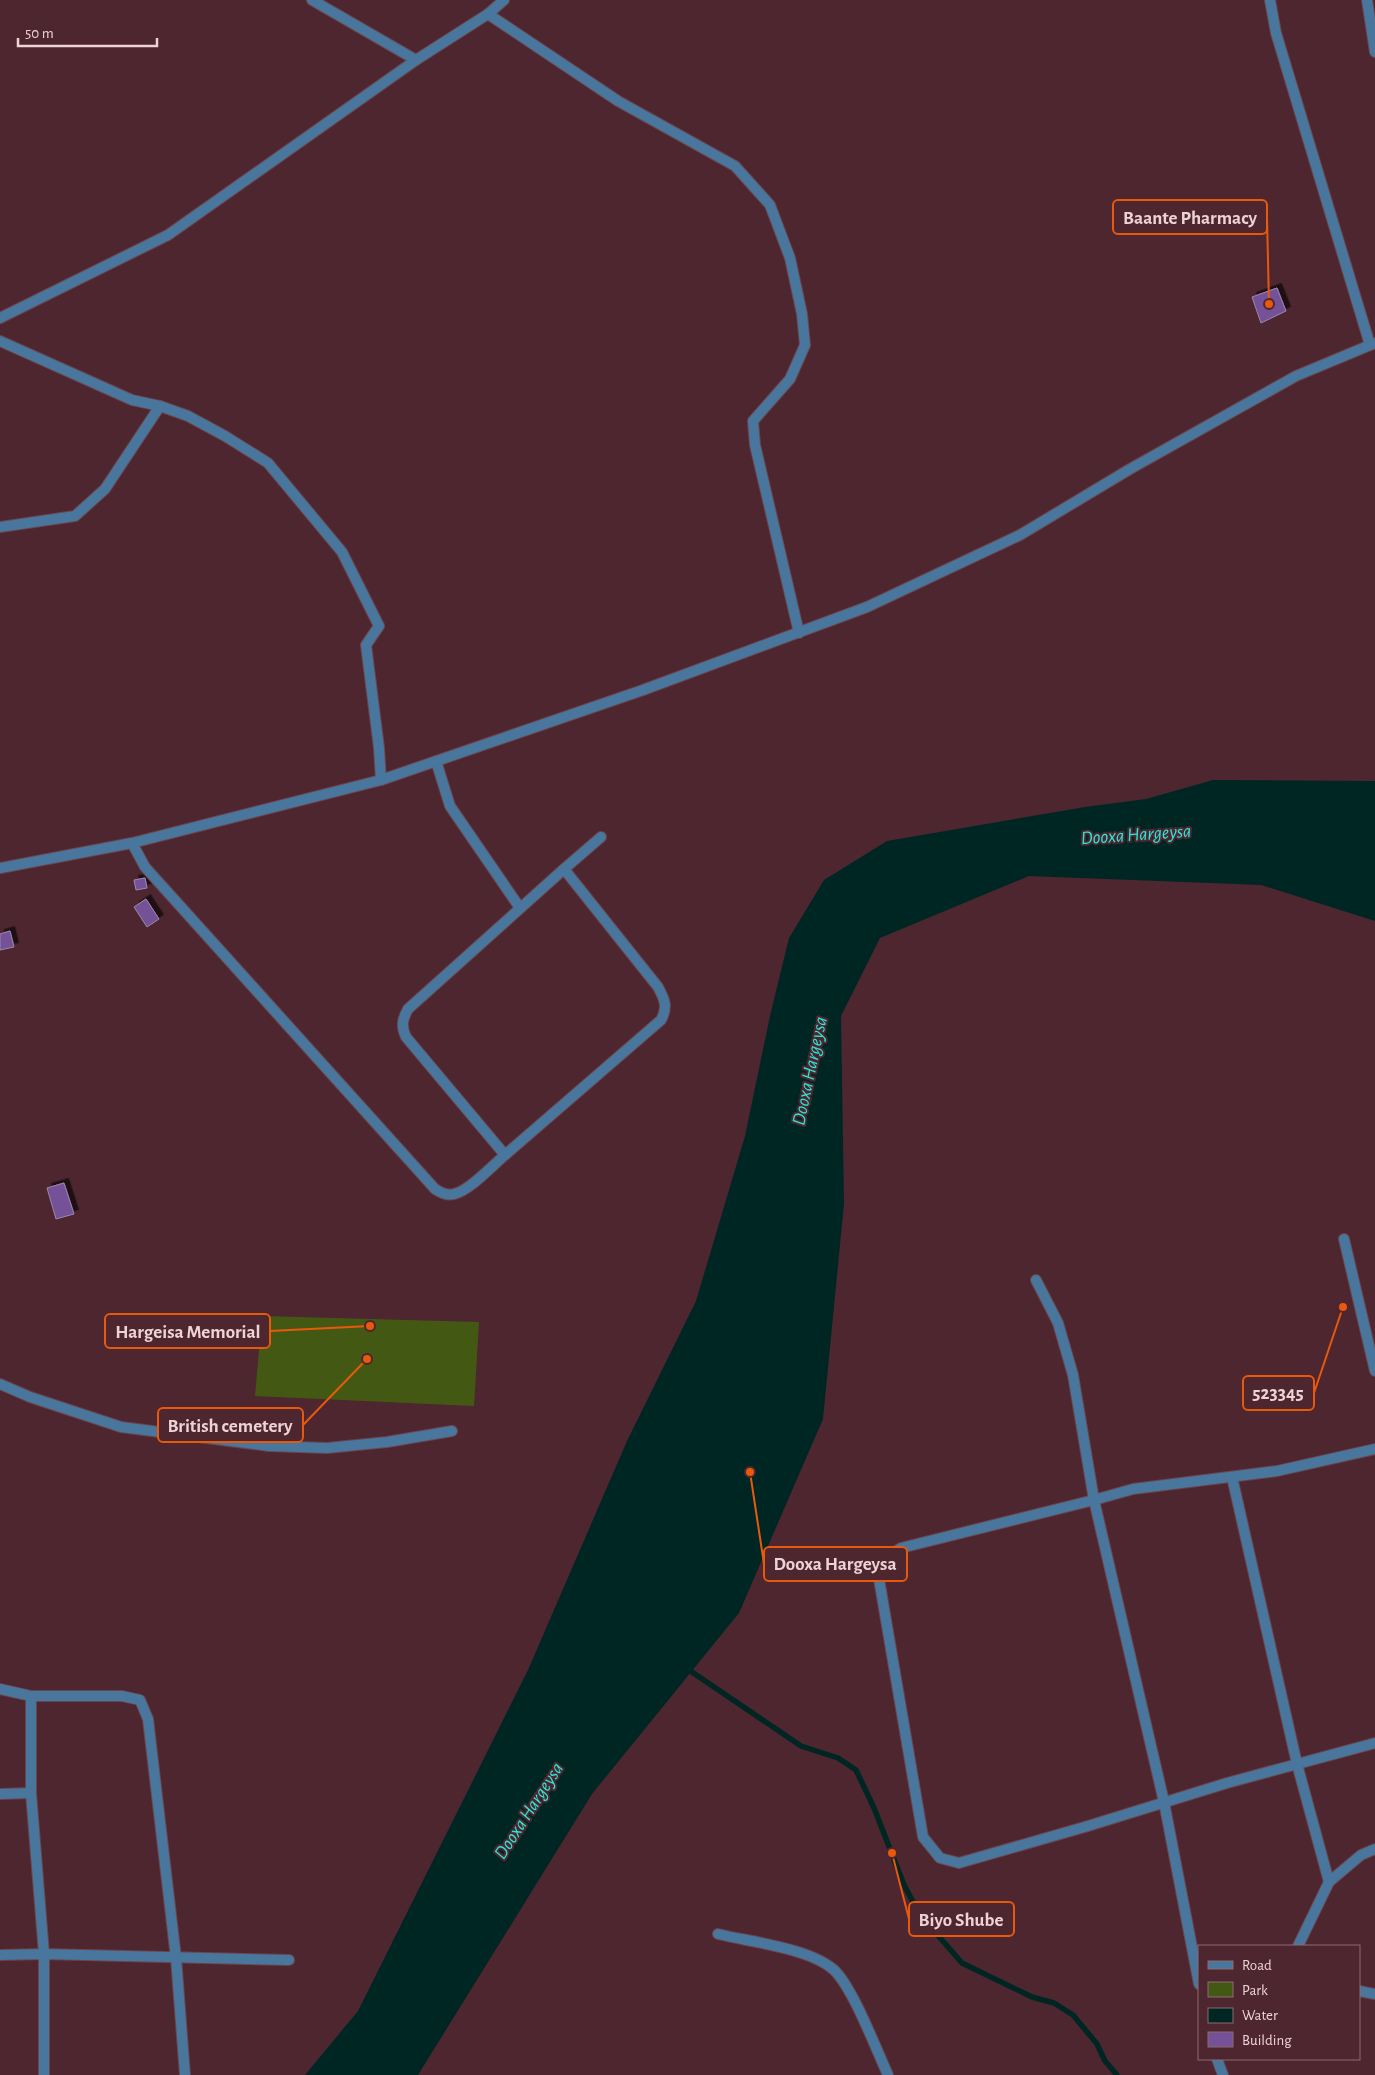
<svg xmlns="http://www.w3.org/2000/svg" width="1375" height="2075" viewBox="0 0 1375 2075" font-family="'Alegreya Sans',sans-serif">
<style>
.green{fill:#435913}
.water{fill:#002623}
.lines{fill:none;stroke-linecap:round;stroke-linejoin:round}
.stream{stroke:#002623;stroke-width:5.5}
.building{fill:#755197;stroke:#9a88af;filter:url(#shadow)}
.lane-casing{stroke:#6b454d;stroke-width:12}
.street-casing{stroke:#6b454d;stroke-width:12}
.lane{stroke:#49769c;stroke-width:10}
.street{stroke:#49769c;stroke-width:10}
.labels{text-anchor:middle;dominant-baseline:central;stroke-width:4;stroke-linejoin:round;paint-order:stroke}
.water-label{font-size:19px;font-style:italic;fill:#27eada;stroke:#4e262f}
.leader{fill:none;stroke:#e8590c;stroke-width:2}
.callout-dot{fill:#e8590c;stroke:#4e262f;stroke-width:2}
.callout{fill:#4e262f;stroke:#e8590c;stroke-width:2}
.callout-label{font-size:19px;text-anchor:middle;font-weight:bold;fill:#edd2d6}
</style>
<defs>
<filter id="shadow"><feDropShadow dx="4.5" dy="-4.5" stdDeviation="0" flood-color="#0009"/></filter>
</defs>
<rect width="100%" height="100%" fill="#4e262f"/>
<!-- green -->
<polygon class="green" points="262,1316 479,1322 474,1406 255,1396"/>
<!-- water -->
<polygon class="water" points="1213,780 1375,781 1375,921 1261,885 1029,876 880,938 841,1016 844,1204 823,1419 739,1613 592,1794 418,2075 305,2075 358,2011 528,1670 627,1441 696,1301 745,1136 770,1016 789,938 824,880 887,841 1085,807 1146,799"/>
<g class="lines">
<!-- stream -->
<polyline class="stream" points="686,1668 801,1746 838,1758 856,1770 874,1808 904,1885 920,1915 962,1963 1032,1997 1054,2003 1073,2015 1097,2044 1105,2061 1117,2075"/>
</g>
<!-- building -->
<g class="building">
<polygon points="1277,288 1286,311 1261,323 1252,297"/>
<polygon points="145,878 147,888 136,890 134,880"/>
<polygon points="146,899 159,919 147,927 134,907"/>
<polygon points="10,931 14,947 0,950 0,934"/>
<polygon points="64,1183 74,1214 56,1219 47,1188"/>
</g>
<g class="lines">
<defs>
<g id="lane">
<polyline points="436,761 450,806 520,908"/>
<path d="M132 843 145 867 435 1189C441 1193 447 1196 454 1194 469 1191 492 1166 505 1155"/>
<polyline points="564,869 601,837"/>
</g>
<g id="street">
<polyline points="312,0 416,60"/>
<polyline points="1270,0 1276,33 1370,345"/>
<polyline points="1367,0 1375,52"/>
<polyline points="488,14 618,101 735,166 770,205 790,258 802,314 805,345 790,379 753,421 755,445 799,633"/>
<polyline points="0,318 168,235 416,60 488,14 504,0"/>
<polyline points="0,341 132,400 160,406 188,416 225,436 268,463 342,552 379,626 366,645 379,748 381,780"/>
<polyline points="0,527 75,516 105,489 160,406"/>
<polyline points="0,868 132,843 381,780 643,690 867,607 1020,535 1130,469 1296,376 1375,343"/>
<path d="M564 869 658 987C665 1000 668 1007 661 1020L505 1155 406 1037C401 1026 402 1020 408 1009Z"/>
<polyline points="1344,1239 1375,1371"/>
<polyline points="1036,1280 1058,1323 1073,1375 1094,1500 901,1548 883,1560 879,1579 923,1837 940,1858 959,1863 1088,1826 1227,1783 1375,1743"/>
<polyline points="0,1384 30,1397 121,1427 269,1446 327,1448 387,1442 452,1431"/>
<polyline points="1232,1477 1297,1764 1329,1882"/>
<polyline points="0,1689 31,1696 122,1696 140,1700 148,1719 176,1958 185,2075"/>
<polyline points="31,1696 31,1793 44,1954 44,2075"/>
<polyline points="0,1794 31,1793"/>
<path d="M718 1934C750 1942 810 1948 834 1970 853 1988 876 2049 888 2075"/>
<polyline points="1298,1946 1329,1882 1361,1855 1375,1849"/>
<polyline points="0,1955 44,1954 289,1960"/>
<polyline points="1199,1984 1164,1802 1094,1500 1133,1489 1277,1471 1375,1449"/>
<polyline points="1359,1991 1375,1994"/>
<polyline points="1217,2059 1223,2075"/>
</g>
</defs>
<!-- lane casing -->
<use href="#lane" class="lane-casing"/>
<!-- street casing -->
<use href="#street" class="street-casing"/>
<!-- lane -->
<use href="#lane" class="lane"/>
<!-- street -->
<use href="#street" class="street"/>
</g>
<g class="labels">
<!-- water labels -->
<g class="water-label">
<text transform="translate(1136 835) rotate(-4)">Dooxa Hargeysa</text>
<text transform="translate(810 1071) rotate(-78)">Dooxa Hargeysa</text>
<text transform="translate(529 1811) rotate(-57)">Dooxa Hargeysa</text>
</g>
</g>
<!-- callouts -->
<path class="leader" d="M1269 304L1267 217M370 1326L270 1331M1343 1307L1314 1393M367 1359L303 1425M750 1472L764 1564M892 1853L909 1919"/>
<g class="callout-dot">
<circle cx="1269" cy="304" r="5"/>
<circle cx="370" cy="1326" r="5"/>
<circle cx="1343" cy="1307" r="5"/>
<circle cx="367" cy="1359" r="5"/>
<circle cx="750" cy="1472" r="5"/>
<circle cx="892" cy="1853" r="5"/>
</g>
<g class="callout">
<rect x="1113" y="200" width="154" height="34" rx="5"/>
<rect x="105" y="1314" width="165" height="34" rx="5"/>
<rect x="1243" y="1376" width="71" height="34" rx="5"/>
<rect x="158" y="1408" width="145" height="34" rx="5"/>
<rect x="764" y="1547" width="143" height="34" rx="5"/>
<rect x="909" y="1902" width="105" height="34" rx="5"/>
</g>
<g class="callout-label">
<text x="1190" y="224">Baante Pharmacy</text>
<text x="188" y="1338">Hargeisa Memorial</text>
<text x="1278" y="1399">523345</text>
<text x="230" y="1432">British cemetery</text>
<text x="835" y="1570">Dooxa Hargeysa</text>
<text x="961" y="1926">Biyo Shube</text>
</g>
<!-- legend -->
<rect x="1198" y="1945" width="162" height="115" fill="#4e262f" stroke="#8e6b72"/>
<rect x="1208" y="1961" width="25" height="8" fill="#49769c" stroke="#8e6b72"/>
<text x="1242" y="1970" font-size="15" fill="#edd2d6">Road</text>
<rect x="1208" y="1982" width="25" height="15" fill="#435913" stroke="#8e6b72"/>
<text x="1242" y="1995" font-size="15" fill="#edd2d6">Park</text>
<rect x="1208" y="2008" width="25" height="15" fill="#002623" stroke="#8e6b72"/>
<text x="1242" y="2020" font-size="15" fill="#edd2d6">Water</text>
<rect x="1208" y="2032" width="25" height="15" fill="#755197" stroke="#8e6b72"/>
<text x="1242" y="2045" font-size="15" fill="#edd2d6">Building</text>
<!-- scale -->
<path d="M18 38v8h139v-8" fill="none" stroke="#edd2d6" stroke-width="2.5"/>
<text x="25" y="38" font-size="15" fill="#edd2d6" stroke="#4e262f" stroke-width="4" paint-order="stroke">50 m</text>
</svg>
